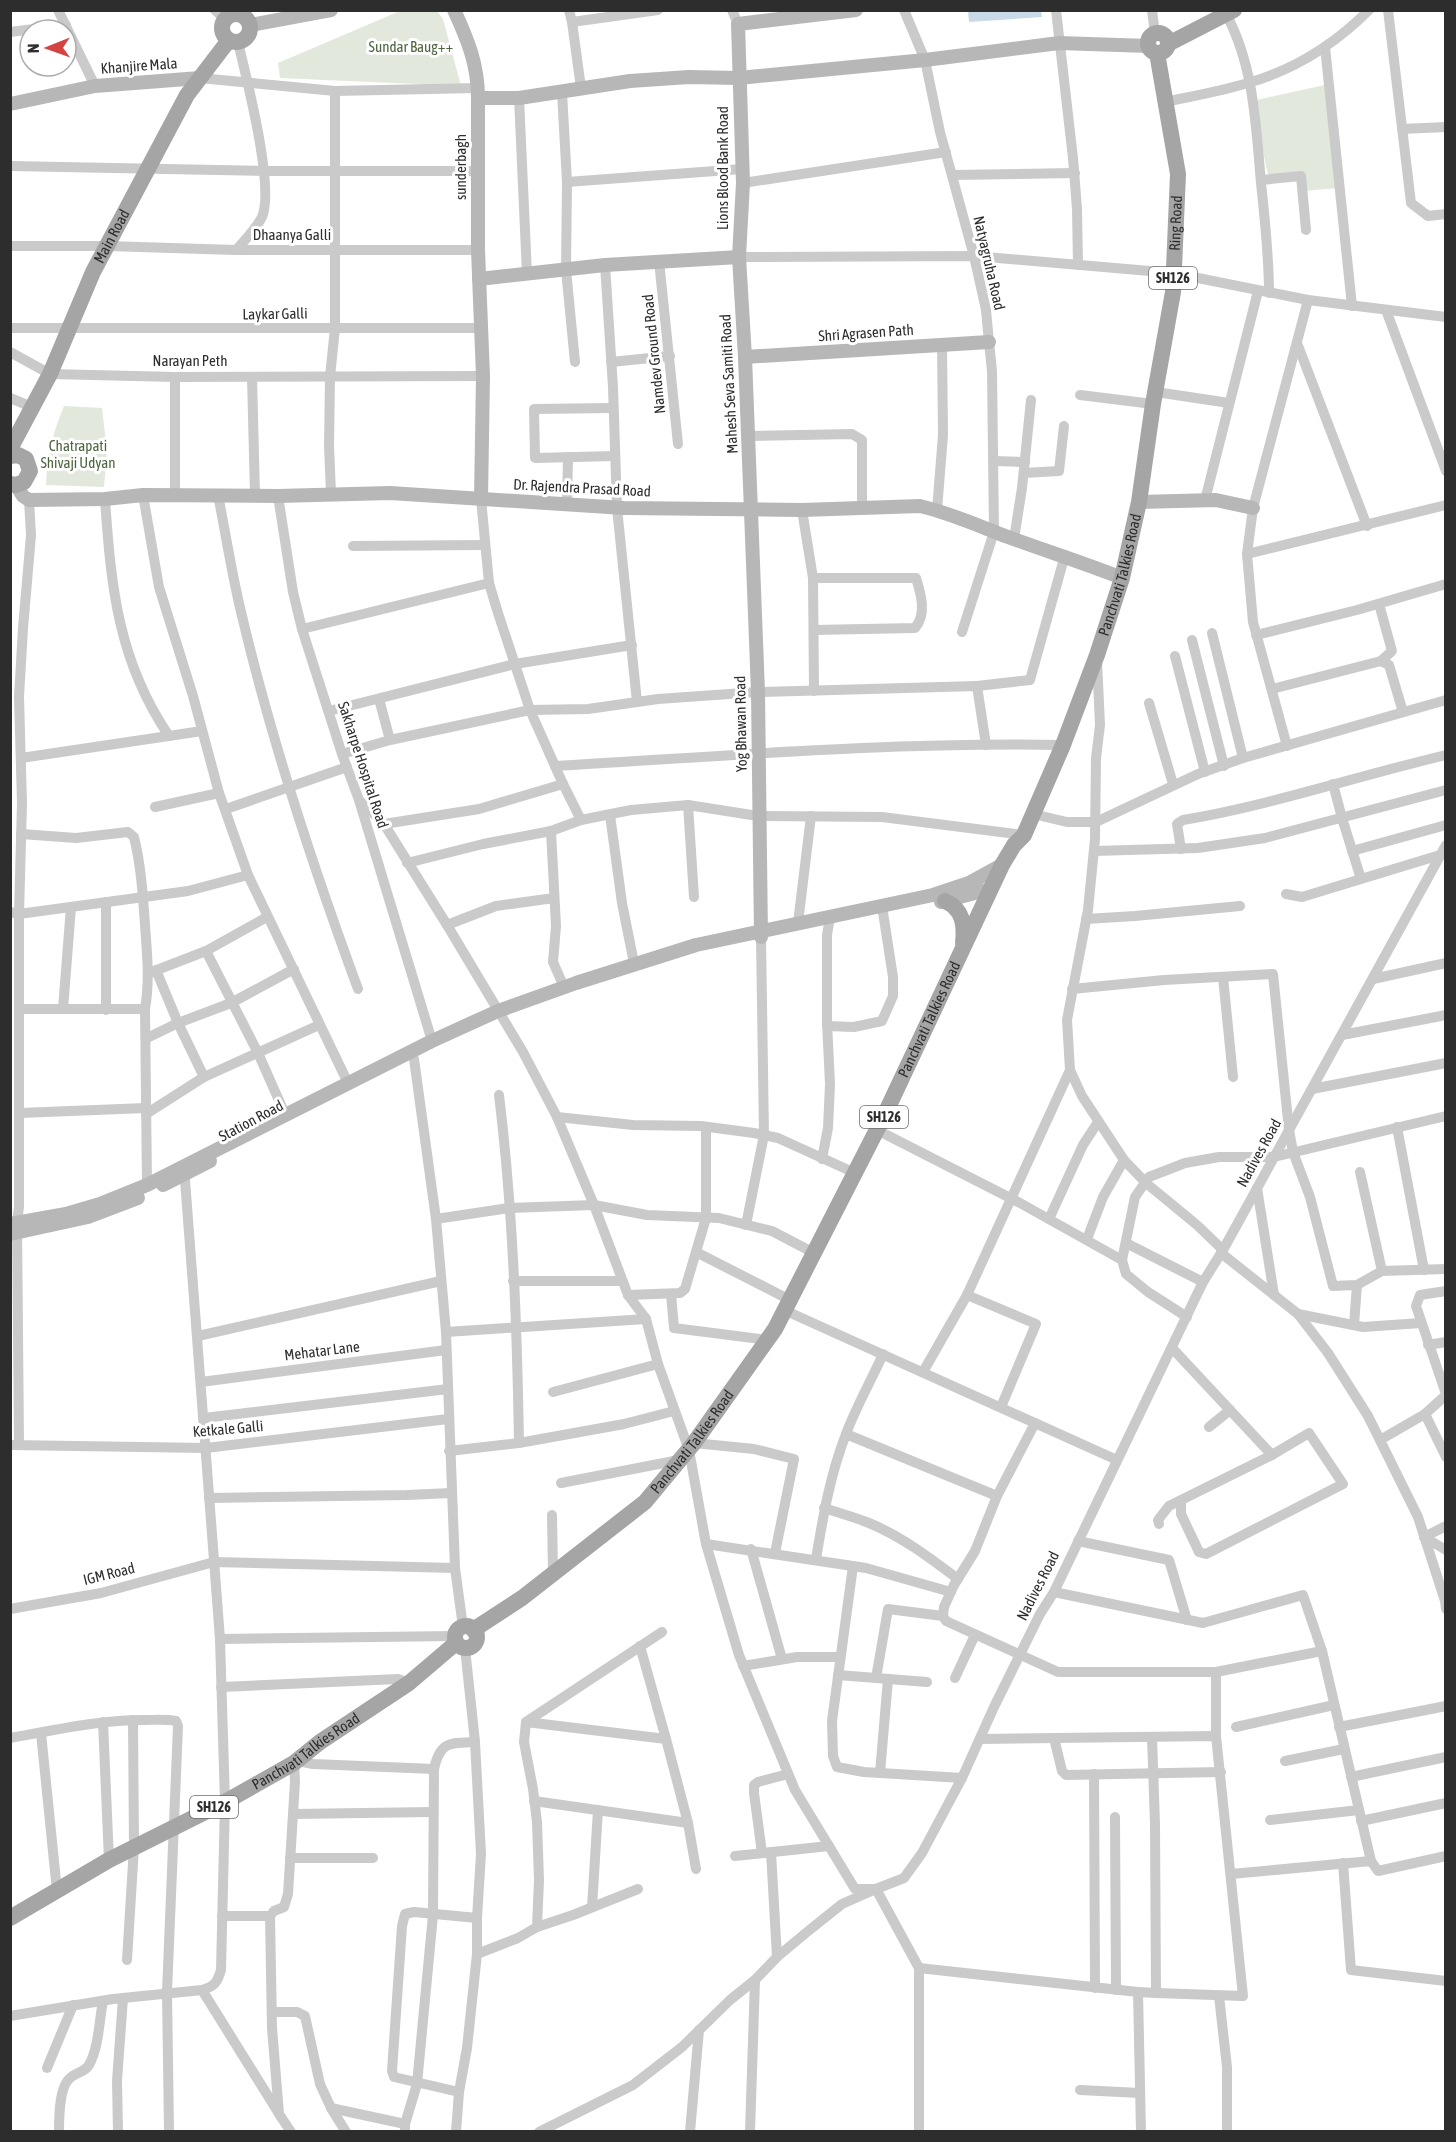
<svg xmlns="http://www.w3.org/2000/svg" width="1456" height="2142" font-family="'Asap Condensed',sans-serif">
	<style>
		.green { fill: #e2e9dc }
		.water { fill: #cad9e7 }
		.lines { fill: none; stroke-linecap: round; stroke-linejoin: round }
		.street { stroke: #cacaca; stroke-width: 10 }
		.secondary { stroke: #b7b7b7; stroke-width: 14 }
		.primary { stroke: #a5a5a5; stroke-width: 16 }
		.labels { text-anchor: middle; stroke-width: 6; stroke-linejoin: round; paint-order: stroke }
		.shield { fill: #fff; stroke: #6c6c6c; stroke-width: 1.5 }
		.shield-label { font-size: 14px; font-weight: bold; fill: #2d2d2d }
		.park-label { font-size: 15px; fill: #4d643f; stroke: #fff }
		.street-label { font-size: 15px; fill: #2d2d2d; stroke: #fff }
	</style>
	<rect width="100%" height="100%" fill="#fff"/>
	<g class="green">
		<path d="M400,11H437L443,19L461,86L280,78L278,63Z"/>
		<path d="M1329,84L1340,188L1302,191L1300,176L1269,179L1252,101Z"/>
		<path d="M64,406L102,408L107,451L104,487L46,485C47,456 53,432 64,406Z"/>
	</g>
	<path class="water" d="M968,11H1041L1042,17L969,22Z"/>
	<g class="lines">
		<g class="street">
			<path d="M58,10L95,86"/>
			<path d="M215,10L225,19"/>
			<path d="M569,10L572,22L581,88"/>
			<path d="M732,10L738,24"/>
			<path d="M904,10L925,60L940,132L974,256L986,310L989,342L992,371L994,532L962,632"/>
			<path d="M1056,10L1073,158L1077,209L1078,265"/>
			<path d="M1152,10L1155,34"/>
			<path d="M1388,10L1411,203L1428,216L1446,214"/>
			<path d="M1226,14C1254,65 1256,127 1261,183C1265,220 1269,256 1269,293"/>
			<path d="M572,22L658,10"/>
			<path d="M10,32L66,25"/>
			<path d="M1325,47L1352,306"/>
			<path d="M200,78L335,91L478,88"/>
			<path d="M562,92L567,182L566,270L575,362"/>
			<path d="M519,98L527,274"/>
			<path d="M1165,102C1193,96 1223,91 1251,82C1295,69 1336,43 1369,10"/>
			<path d="M1402,129L1446,127"/>
			<path d="M10,166L265,171H477"/>
			<path d="M952,175L1075,173"/>
			<path d="M1261,180L1301,176L1306,230"/>
			<path d="M567,182L742,169"/>
			<path d="M743,183L946,152"/>
			<path d="M10,246H107L236,250H478"/>
			<path d="M236,250C245,240 256,229 262,217C275,187 246,77 238,42"/>
			<path d="M739,257L974,256L1173,273L1308,300L1446,317"/>
			<path d="M659,261L678,444"/>
			<path d="M605,265L613,387L617,508L637,702"/>
			<path d="M1386,310L1446,471"/>
			<path d="M10,328H481"/>
			<path d="M1297,343L1367,526"/>
			<path d="M10,352L50,374L175,377L483,376"/>
			<path d="M611,362L670,356"/>
			<path d="M252,377L255,495"/>
			<path d="M1156,392L1229,403"/>
			<path d="M1080,395L1153,404"/>
			<path d="M10,398L32,407"/>
			<path d="M613,408L534,409L535,458L615,456"/>
			<path d="M748,436L852,434L862,440V507"/>
			<path d="M993,461L1025,462"/>
			<path d="M1024,473L1059,471L1064,426"/>
			<path d="M331,493L329,446L330,377L335,328V91"/>
			<path d="M143,495L159,587L193,696L219,793L248,875L348,1083"/>
			<path d="M218,495C226,535 232,576 242,616C272,743 313,867 358,989"/>
			<path d="M175,496V377"/>
			<path d="M278,496L293,592L302,629L342,754L359,800L432,1041"/>
			<path d="M105,499C111,587 118,661 169,736"/>
			<path d="M481,499L489,583L498,613L530,710L563,784L581,820"/>
			<path d="M1205,500L1258,291"/>
			<path d="M567,505L568,457"/>
			<path d="M802,510L813,578L814,691"/>
			<path d="M937,510L943,435L942,344"/>
			<path d="M1014,539L1022,488L1031,400"/>
			<path d="M353,546L484,545"/>
			<path d="M1247,554L1446,505"/>
			<path d="M813,578H916C921,594 927,614 915,628L814,630"/>
			<path d="M1379,604L1392,651L1381,661"/>
			<path d="M302,629L489,583"/>
			<path d="M1212,633L1243,758"/>
			<path d="M1256,635L1357,610L1446,584"/>
			<path d="M1192,640L1224,766"/>
			<path d="M1175,656L1205,772"/>
			<path d="M1097,661L1100,725L1096,758L1095,839L1088,910L1067,1020L1070,1070L1082,1096L1124,1160L1146,1183L1197,1225L1223,1250"/>
			<path d="M977,686L1030,680L1065,555"/>
			<path d="M1272,689L1381,661L1389,665L1403,712"/>
			<path d="M379,699L390,740"/>
			<path d="M1149,703L1173,784"/>
			<path d="M329,711L515,664L632,645"/>
			<path d="M1287,746L1253,622L1247,554L1253,508L1308,300"/>
			<path d="M342,754L390,740L530,710L588,709L658,699L758,692L977,686L986,745"/>
			<path d="M21,758L202,731"/>
			<path d="M555,766C724,756 893,742 1063,745"/>
			<path d="M1333,784L1342,818L1361,879L1440,855"/>
			<path d="M359,800L384,824L447,925L523,1052L557,1117L594,1205L628,1295L646,1319L658,1364L689,1450L706,1544L739,1655L795,1790L855,1889H876L904,1878L922,1853L962,1778L994,1707L1040,1614L1054,1592L1203,1282L1223,1250L1446,845"/>
			<path d="M688,805L694,897"/>
			<path d="M155,807L219,793"/>
			<path d="M226,809L347,767"/>
			<path d="M1033,814L1067,822H1096L1198,774L1243,758L1446,700"/>
			<path d="M610,815L622,903L634,963"/>
			<path d="M384,824L479,809L563,784"/>
			<path d="M551,831L556,926L553,962L564,987"/>
			<path d="M21,834L76,838L128,832L134,837C141,865 143,896 145,925C147,953 150,980 145,1009L147,1185"/>
			<path d="M1181,849L1177,824L1183,820C1272,805 1357,776 1446,755"/>
			<path d="M1094,851L1198,848L1265,838L1446,790"/>
			<path d="M1352,851L1446,825"/>
			<path d="M407,863L483,844L551,831L581,820L631,810L688,805L758,816L882,817L1024,835"/>
			<path d="M1286,894L1302,897L1361,879"/>
			<path d="M10,912L19,914L188,891L248,875"/>
			<path d="M1086,919L1135,916L1240,906"/>
			<path d="M798,923L811,816"/>
			<path d="M447,925L496,906L554,898"/>
			<path d="M206,951L258,1053L285,1114"/>
			<path d="M156,970L178,1023L204,1077"/>
			<path d="M149,973L206,951L267,917"/>
			<path d="M1223,977L1233,1077"/>
			<path d="M1373,979L1446,963"/>
			<path d="M1072,989L1164,980L1273,974L1289,1130L1293,1152L1310,1197L1333,1286L1357,1285L1382,1271L1360,1172"/>
			<path d="M19,1009H145"/>
			<path d="M63,1009L71,907"/>
			<path d="M106,1010V902"/>
			<path d="M827,1026L854,1027L882,1021L893,996V977L882,906"/>
			<path d="M1342,1035L1446,1015"/>
			<path d="M147,1038L178,1023L231,1003L294,969"/>
			<path d="M410,1053L414,1059L436,1219L446,1332L455,1568L463,1627"/>
			<path d="M1312,1089L1446,1063"/>
			<path d="M499,1095C513,1210 517,1327 519,1443L624,1424L674,1411"/>
			<path d="M20,1113L146,1108"/>
			<path d="M146,1114L204,1077L319,1025"/>
			<path d="M557,1117L633,1125L701,1126L754,1133L778,1138L855,1173"/>
			<path d="M1397,1127L1424,1270"/>
			<path d="M877,1130L1020,1203L1122,1260"/>
			<path d="M822,1159L828,1128L830,1084L827,1022V935L830,917"/>
			<path d="M1257,1188L1274,1295"/>
			<path d="M436,1219L509,1208L594,1205L647,1215L719,1218L772,1231L814,1253"/>
			<path d="M1049,1219L1083,1145L1098,1122"/>
			<path d="M746,1225L764,1135L761,938"/>
			<path d="M1087,1239L1103,1197L1124,1160"/>
			<path d="M1126,1243L1203,1282"/>
			<path d="M696,1252L790,1300"/>
			<path d="M1221,1253L1298,1314L1328,1353L1368,1416L1418,1517L1445,1601L1446,1609"/>
			<path d="M1382,1271L1446,1269"/>
			<path d="M513,1281H622"/>
			<path d="M1446,1291L1420,1295L1416,1306L1446,1394"/>
			<path d="M671,1294L674,1328L768,1340"/>
			<path d="M628,1295L680,1293L685,1289L706,1218V1127"/>
			<path d="M784,1310L1117,1460"/>
			<path d="M1298,1314L1363,1327L1421,1323"/>
			<path d="M1187,1317L1148,1292L1126,1274L1122,1260L1135,1197L1149,1177L1185,1163L1219,1157H1274L1446,1116"/>
			<path d="M1354,1325L1357,1285"/>
			<path d="M446,1332L646,1319"/>
			<path d="M198,1336L441,1281"/>
			<path d="M1428,1345L1446,1342"/>
			<path d="M923,1372L967,1295"/>
			<path d="M201,1382L446,1350"/>
			<path d="M553,1392L658,1364"/>
			<path d="M1446,1395L1425,1414L1446,1457"/>
			<path d="M1001,1407L1036,1324L967,1295L1070,1070"/>
			<path d="M204,1418L448,1389"/>
			<path d="M1035,1423L997,1496L975,1551L954,1585L944,1607L943,1616L946,1621L1058,1672H1216L1322,1651L1371,1861"/>
			<path d="M1209,1427L1230,1410"/>
			<path d="M846,1434L997,1496"/>
			<path d="M1380,1440L1425,1414"/>
			<path d="M694,1443L754,1449L794,1459L775,1553"/>
			<path d="M19,1444L17,1222L19,1207V914L22,803L19,697L23,628L31,535L29,500"/>
			<path d="M10,1445L206,1448L448,1419"/>
			<path d="M449,1451L519,1443"/>
			<path d="M561,1483L679,1460"/>
			<path d="M209,1498L407,1495L451,1493"/>
			<path d="M1181,1501V1514L1199,1552L1206,1554L1343,1484L1309,1433L1272,1455"/>
			<path d="M824,1508C839,1513 854,1517 869,1523C901,1536 930,1558 958,1579"/>
			<path d="M552,1515L553,1573"/>
			<path d="M1159,1524L1158,1520L1169,1506L1272,1455L1172,1348"/>
			<path d="M1424,1537L1446,1550"/>
			<path d="M1424,1537L1446,1526"/>
			<path d="M1078,1541L1169,1560L1187,1620"/>
			<path d="M706,1544L866,1568L951,1592"/>
			<path d="M751,1549L782,1659"/>
			<path d="M816,1559C823,1517 830,1475 846,1434C856,1407 871,1381 883,1354"/>
			<path d="M853,1566L832,1721L833,1756L837,1767L864,1772L962,1778"/>
			<path d="M1054,1592L1203,1623L1303,1595L1322,1651"/>
			<path d="M10,1609L101,1593L214,1562L455,1568"/>
			<path d="M220,1639L455,1636"/>
			<path d="M640,1646L666,1739"/>
			<path d="M743,1666L797,1657H840"/>
			<path d="M1216,1672V1736"/>
			<path d="M838,1675L927,1682"/>
			<path d="M876,1678L888,1609L943,1616"/>
			<path d="M955,1678L975,1635"/>
			<path d="M221,1687L398,1679L409,1683"/>
			<path d="M103,1722L109,1860"/>
			<path d="M526,1722L662,1632"/>
			<path d="M1236,1727L1334,1705"/>
			<path d="M1339,1727L1446,1706"/>
			<path d="M41,1733L57,1891"/>
			<path d="M10,1738C55,1730 99,1720 144,1720C155,1720 166,1719 176,1721L178,1726L167,1992L169,2132"/>
			<path d="M1054,1738L1062,1771L1066,1775L1221,1772"/>
			<path d="M980,1739L1216,1736L1243,1996L1156,1993"/>
			<path d="M300,1758L303,1762L313,1764L434,1769"/>
			<path d="M1285,1761L1344,1749"/>
			<path d="M880,1773L888,1679"/>
			<path d="M1094,1774L1095,1988"/>
			<path d="M1351,1777L1446,1757"/>
			<path d="M534,1801L688,1823"/>
			<path d="M293,1814L432,1812"/>
			<path d="M1115,1817L1116,1990"/>
			<path d="M1270,1820L1359,1810"/>
			<path d="M1361,1821L1446,1803"/>
			<path d="M771,1852L777,1957"/>
			<path d="M762,1853L754,1793V1785L758,1782L788,1774"/>
			<path d="M735,1856L829,1846"/>
			<path d="M290,1858H373"/>
			<path d="M1343,1863L1351,1970L1446,1981"/>
			<path d="M1231,1874L1371,1861L1378,1871L1446,1856"/>
			<path d="M592,1907L598,1810"/>
			<path d="M222,1916H270"/>
			<path d="M537,1927L539,1880L537,1822L533,1789L524,1742L526,1722L666,1739L688,1823L696,1869"/>
			<path d="M477,1954L518,1938L537,1927L573,1915L638,1889"/>
			<path d="M127,1960L134,1847L133,1720"/>
			<path d="M919,1968L1138,1992L1141,2132"/>
			<path d="M202,1990L278,2112"/>
			<path d="M1138,1992L1156,1993L1155,1824L1152,1737"/>
			<path d="M1219,1996L1227,2067V2132"/>
			<path d="M272,2012H297L305,2016L320,2084L331,2108L346,2132"/>
			<path d="M10,2016L113,1999L202,1990C215,1986 217,1983 221,1970L225,1802L220,1639L184,1167"/>
			<path d="M47,2068L73,2005"/>
			<path d="M1080,2090L1140,2093"/>
			<path d="M459,2092L394,2077L392,2071L402,1926L405,1914L414,1912L477,1918"/>
			<path d="M331,2108L405,2124V2131"/>
			<path d="M405,2124L417,2084L433,1915L434,1769C440,1741 450,1743 475,1742"/>
			<path d="M59,2132C59,2118 59,2087 70,2078C76,2072 84,2073 89,2065C99,2047 99,2021 103,2001"/>
			<path d="M118,2132L117,2081L123,1998"/>
			<path d="M291,2132L279,2114L272,2028L270,1916L274,1911L284,1907L288,1894L295,1782L294,1763"/>
			<path d="M456,2132L459,2092L467,2048L477,1954V1918L481,1854L475,1742L465,1648"/>
			<path d="M539,2132L633,2085L682,2047L730,2000L755,1980L777,1957L807,1932L842,1904L876,1889L919,1968V2132"/>
			<path d="M690,2132L699,2030"/>
			<path d="M750,2132L755,1980"/>
		</g>
		<g class="secondary">
			<path d="M454,10C468,40 478,65 478,98"/>
			<path d="M250,25L331,10"/>
			<path d="M10,104L95,86L200,78"/>
			<path d="M479,279L605,265L739,257"/>
			<path d="M745,357L989,342"/>
			<path d="M16,485L23,496L29,500L105,499L143,495L278,496L390,493L624,508L802,510L920,506C950,513 979,526 1008,537C1046,551 1084,563 1122,578"/>
			<path d="M481,499L483,376L478,250V98H519L630,81L689,77L739,78L925,60L1059,43L1149,46"/>
			<path d="M1139,502L1216,500L1253,508"/>
			<path d="M941,902L990,889"/>
			<path d="M761,937L758,692L745,357L739,257L743,183L738,24L856,10"/>
			<path d="M163,1185L210,1161"/>
			<path d="M10,1224L66,1214L100,1204L147,1185L432,1041L498,1011L576,983L696,945L933,895L969,883L1002,865"/>
			<path d="M10,1234L88,1217L138,1198"/>
		</g>
		<g class="primary">
			<circle cx="236" cy="28" r="14"/>
			<circle cx="1158" cy="43" r="10"/>
			<path d="M1168,44L1234,10"/>
			<path id="s1" d="M10,449L50,374L93,272L187,95L229,40"/>
			<path d="M10,456L18,455L26,459L30,471L24,482L16,485L10,484"/>
			<path d="M945,901C963,909 965,925 963,943"/>
			<circle cx="466" cy="1637" r="11"/>
			<path id="s2" d="M473,1630L522,1598L645,1502L694,1443L775,1329L885,1114L1002,865L1014,845L1024,835L1063,745L1097,655L1122,578L1139,502L1153,404L1173,292L1178,174L1157,53"/>
			<path id="s3" d="M10,1918L109,1860L225,1802L294,1763L320,1742L409,1683L456,1643"/>
		</g>
	</g>
	<g class="labels">
		<g class="shield">
			<rect x="1149" y="267" width="48" height="22" rx="4.5"/>
			<rect x="860" y="1106" width="48" height="22" rx="4.5"/>
			<rect x="190" y="1796" width="48" height="22" rx="4.5"/>
		</g>
		<g class="shield-label">
			<text x="1173" y="283">SH126</text>
			<text x="884" y="1122">SH126</text>
			<text x="214" y="1812">SH126</text>
		</g>
		<g class="park-label">
			<text x="411" y="52">Sundar Baug++</text>
			<text x="78" y="451">Chatrapati<tspan x="78" dy="17">Shivaji Udyan</tspan></text>
		</g>
		<g class="street-label">
			<text transform="translate(139 66) rotate(-4)" y="5">Khanjire Mala</text>
			<text transform="translate(461 167) rotate(-90)" y="5">sunderbagh</text>
			<text transform="translate(723 168) rotate(-90)" y="5">Lions Blood Bank Road</text>
			<text dy="5" stroke="none"><textPath href="#s2" startOffset="1620">Ring Road</textPath></text>
			<text x="292" y="240">Dhaanya Galli</text>
			<text dy="5" stroke="none"><textPath href="#s1" startOffset="236">Main Road</textPath></text>
			<text transform="translate(989 263) rotate(77)" y="5">Natyagruha Road</text>
			<text transform="translate(275 314) rotate(-1)" y="5">Laykar Galli</text>
			<text transform="translate(866 333) rotate(-4)" y="5">Shri Agrasen Path</text>
			<text transform="translate(654 354) rotate(-96)" y="5">Namdev Ground Road</text>
			<text x="190" y="366">Narayan Peth</text>
			<text transform="translate(729 384) rotate(-93)" y="5">Mahesh Seva Samiti Road</text>
			<text transform="translate(582 488) rotate(3)" y="5">Dr. Rajendra Prasad Road</text>
			<text dy="5" stroke="none"><textPath href="#s2" startOffset="1263">Panchvati Talkies Road</textPath></text>
			<text transform="translate(741 724) rotate(-91)" y="5">Yog Bhawan Road</text>
			<text transform="translate(363 765) rotate(72)" y="5">Sakharpe Hospital Road</text>
			<text dy="5" stroke="none"><textPath href="#s2" startOffset="777">Panchvati Talkies Road</textPath></text>
			<text transform="translate(251 1121) rotate(-28)" y="5">Station Road</text>
			<text transform="translate(1259 1153) rotate(-61)" y="5">Nadives Road</text>
			<text transform="translate(322 1351) rotate(-7)" y="5">Mehatar Lane</text>
			<text transform="translate(228 1429) rotate(-5)" y="5">Ketkale Galli</text>
			<text dy="5" stroke="none"><textPath href="#s2" startOffset="291">Panchvati Talkies Road</textPath></text>
			<text transform="translate(109 1574) rotate(-14)" y="5">IGM Road</text>
			<text transform="translate(1038 1586) rotate(-63)" y="5">Nadives Road</text>
			<text dy="5" stroke="none"><textPath href="#s3" startOffset="340">Panchvati Talkies Road</textPath></text>
		</g>
	</g>
	<rect width="1456" height="2142" fill="none" stroke="#2d2d2d" stroke-width="24"/>
	<g transform="translate(48 48) rotate(269)"><circle r="28" fill="#ffffff" stroke="#ababab" stroke-width="1.5"/>
	<path d="M0-4.5L10 22L0 15L-10 22Z" fill="#d24341"/>
	<text y="-9" font-size="16" font-weight="bold" text-anchor="middle" fill="#2d2d2d">N</text>
	</g>
</svg>
